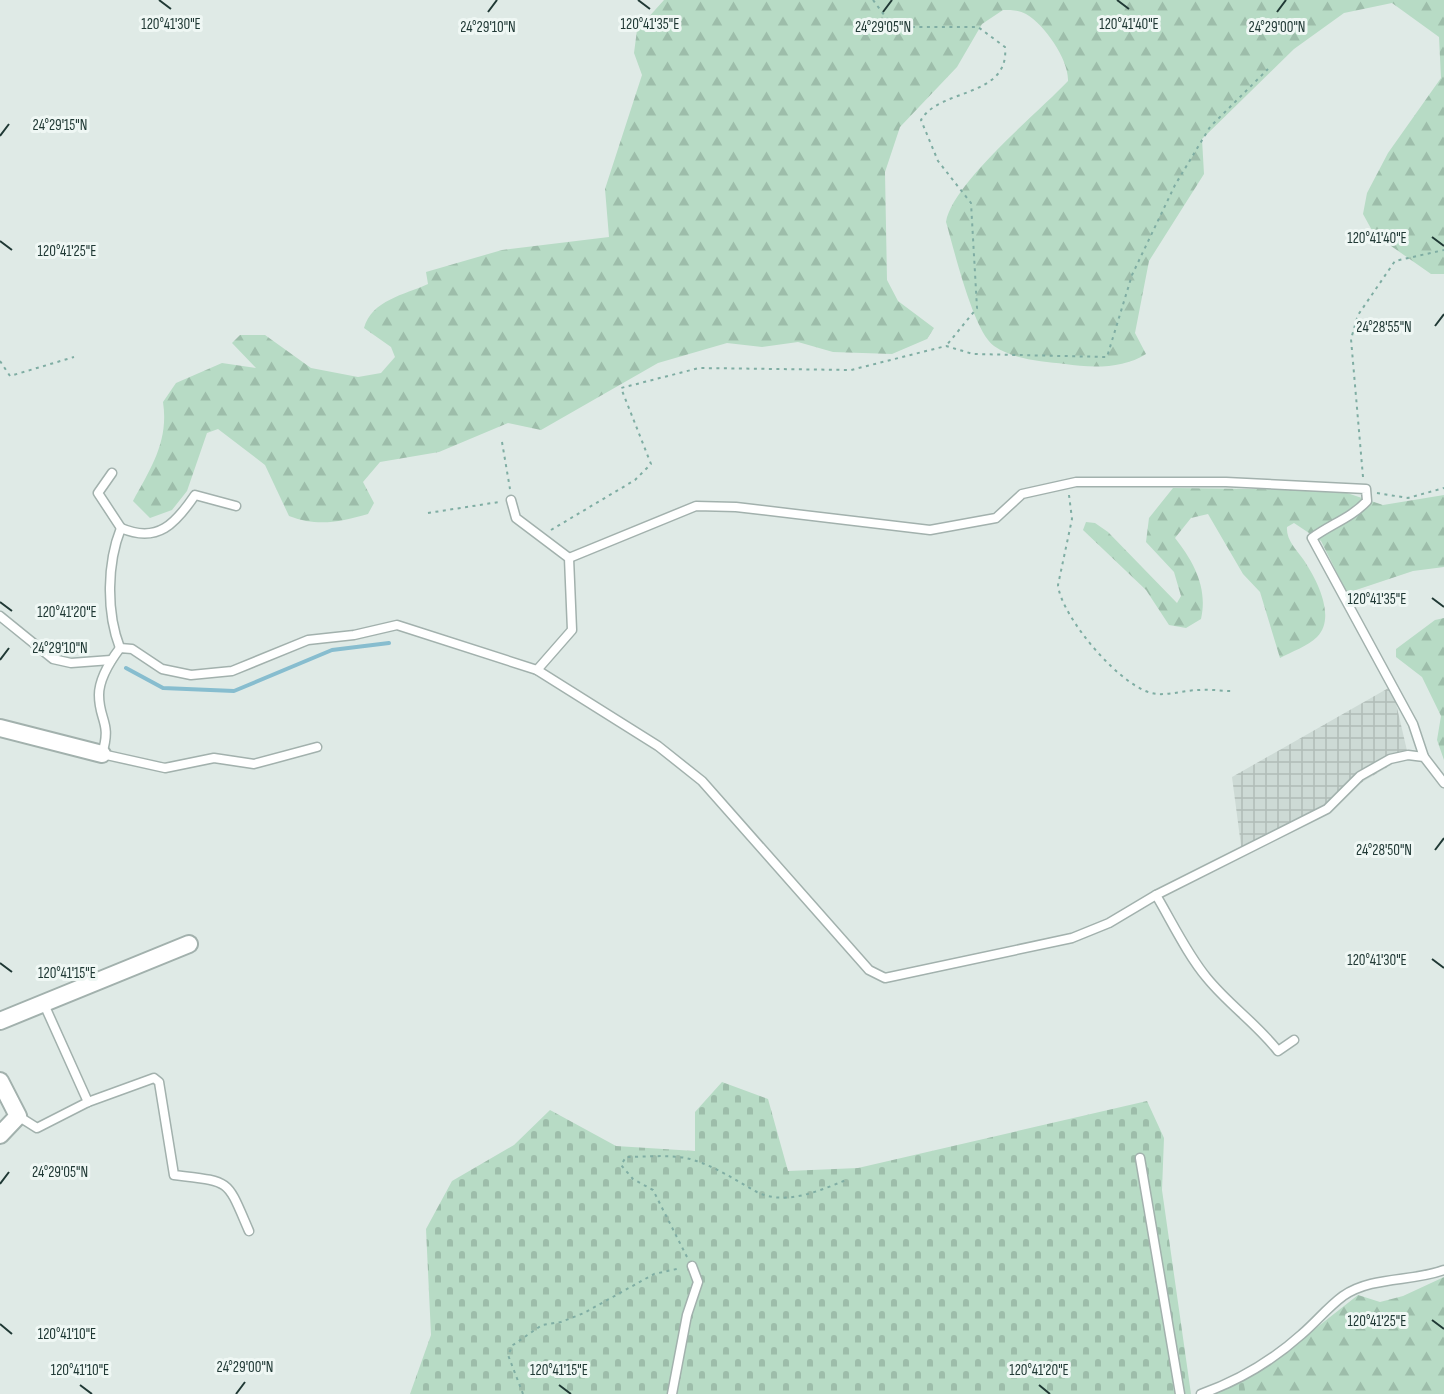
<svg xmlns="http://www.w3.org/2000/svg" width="1444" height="1394" font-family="'Sofia Sans Condensed',sans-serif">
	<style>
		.industrial { fill: url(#industrial-grid) }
		.forest { fill: url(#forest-firs) }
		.cemetery { fill: url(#cemetery-stones) }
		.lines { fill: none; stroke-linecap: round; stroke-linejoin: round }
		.stream { stroke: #87bdcf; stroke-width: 4 }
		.lane-casing { stroke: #a2b1ad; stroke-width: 11 }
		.street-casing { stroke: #a2b1ad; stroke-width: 20 }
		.path { stroke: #7fada3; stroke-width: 2; stroke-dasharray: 3 4.5; stroke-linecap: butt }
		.lane { stroke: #fff; stroke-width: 8 }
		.street { stroke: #fff; stroke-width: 16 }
		.ticks { fill: none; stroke: #203935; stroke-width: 2 }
		.ticks-label { font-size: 15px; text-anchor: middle; fill: #203935; stroke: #eff7f4; stroke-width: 6; stroke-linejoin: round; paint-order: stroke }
	</style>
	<defs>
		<pattern id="industrial-grid" width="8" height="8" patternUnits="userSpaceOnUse" patternTransform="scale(1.5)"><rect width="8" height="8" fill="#cddad5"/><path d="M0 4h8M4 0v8" fill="none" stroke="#b0bcb7"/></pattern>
		<pattern id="forest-firs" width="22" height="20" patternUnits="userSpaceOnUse" patternTransform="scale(1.5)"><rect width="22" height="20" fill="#b7dbc5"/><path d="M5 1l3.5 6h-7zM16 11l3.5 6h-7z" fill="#9dbdaa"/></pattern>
		<pattern id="cemetery-stones" width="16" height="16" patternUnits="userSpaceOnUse" patternTransform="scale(1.5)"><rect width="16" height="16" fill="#b7dbc5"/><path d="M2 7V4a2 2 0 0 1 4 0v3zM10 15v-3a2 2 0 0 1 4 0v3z" fill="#9dbdaa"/></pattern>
	</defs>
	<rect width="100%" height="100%" fill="#dfeae6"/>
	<path class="industrial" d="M1392,686L1408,755L1242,853L1232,777Z"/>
	<g class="forest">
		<path d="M664,0H1444V274H1431L1374,234L1363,214L1367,193L1388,153L1441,78L1439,37L1392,3L1344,13L1294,49L1202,139L1204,174L1149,261L1135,333L1146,354C1123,369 1091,368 1065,364C1042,361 1014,360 994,346C973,331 954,249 946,222C952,183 1039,112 1068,81C1069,60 1045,25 1026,14C1020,10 1010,10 1003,10L982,24L957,67L900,127L885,172L887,280L898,301L934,328L927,339L892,354L833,352L798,342L762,347L727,343L658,363L541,430L508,423L439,452L380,462L363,482L374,503L368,514C339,522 318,527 289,516L265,465L218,429L207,433L187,491L172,510L150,518L133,501C151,468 169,441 163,402L176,383L222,363L256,368L232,343L240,335H265L311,368L358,377L381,373L395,357L391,347L364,328C372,300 404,295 428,284L426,272L502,250L609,237L605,189L642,75L634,53L637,30Z"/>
		<path d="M1173,488L1338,490L1383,505L1444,495V567L1413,571L1347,593L1321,541L1294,523L1287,527C1286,540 1296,549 1303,559C1316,578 1337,617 1317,637C1308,646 1291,652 1280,658L1260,592L1243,574L1208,514L1191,518L1175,538C1194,562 1208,588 1201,619L1186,628L1169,625L1146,590L1083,530L1086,522L1095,523L1108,532L1177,603L1181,596L1174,572L1146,542L1149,518Z"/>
		<path d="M1444,618V760L1437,740L1441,716L1422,677L1396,657V649L1435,620Z"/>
		<path d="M1444,1277V1394H1212L1269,1365L1358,1295L1380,1302L1403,1296Z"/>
	</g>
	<g class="cemetery">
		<path d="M722,1082L768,1099L788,1171L858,1168L1147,1101L1164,1138L1162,1190L1191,1394H410L431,1335L426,1229L452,1181L514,1145L550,1110L616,1146L695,1151V1112Z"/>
		<path d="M1242,1376L1246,1394H1196Z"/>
	</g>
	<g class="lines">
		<path class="stream" d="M126,668L163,688L234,691L332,650L389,643"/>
		<defs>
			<g id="lane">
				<path d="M112,473L98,493L121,528"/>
				<path d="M511,500L516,518L569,558L572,630L537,670"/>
				<path d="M569,558L696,506L736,507L930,530L996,518L1022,494L1076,482H1226L1366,489L1367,501C1351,518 1331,524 1312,538L1413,724L1424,757"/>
				<path d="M0,616L53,659L71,663L111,660"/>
				<path d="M120,648C106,612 107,563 121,528C158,544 176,523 195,495L236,506"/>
				<path d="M317,747L254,764L214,758L165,768L102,754C112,722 99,721 99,695C99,678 111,660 120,648L132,649L162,669L191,675L232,671L308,640L354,635L397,625L537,670L658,746L702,781L869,970L885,978L1072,938L1109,923L1156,895L1327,809L1360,776L1390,759L1408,755L1424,757L1444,783"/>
				<path d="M1156,895C1172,922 1187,954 1207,978C1229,1005 1256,1023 1278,1051L1294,1040"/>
				<path d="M43,1002L88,1102"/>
				<path d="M18,1116L37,1128L88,1102L154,1078L159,1082L174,1175C232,1182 226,1178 249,1231"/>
				<path d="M1140,1158L1180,1394"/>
				<path d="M672,1394L687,1315L698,1282L692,1266"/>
				<path d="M1201,1394C1238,1381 1273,1360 1302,1334C1316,1322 1328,1307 1343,1296C1372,1276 1412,1282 1444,1270"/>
			</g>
			<g id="street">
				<path d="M0,728L102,754"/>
				<path d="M0,1021L189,944"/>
				<path d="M0,1081L18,1116L0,1135"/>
			</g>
		</defs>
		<use href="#lane" class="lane-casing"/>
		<use href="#street" class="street-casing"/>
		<g class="path">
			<path d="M873,0L893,27H978L1005,47C1010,98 939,88 921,120L938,161L971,203L977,308L946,346"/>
			<path d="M0,361L10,376L74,357"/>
			<path d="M502,442L510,489"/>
			<path d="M1363,477L1351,339L1358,315L1395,261L1444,250"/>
			<path d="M1377,493L1408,498L1444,488"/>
			<path d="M1069,495L1072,519L1058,585C1061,617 1124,692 1157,694C1171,695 1186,690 1199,690C1210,689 1221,691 1232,691"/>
			<path d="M428,513L499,502"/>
			<path d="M551,530L635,480L651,464L621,388L699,368L851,370L946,346L973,354L1107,357L1132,275L1175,185L1210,127L1268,69"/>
			<path d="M687,1257L653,1190L633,1179L621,1165L626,1157C646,1157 671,1154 690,1159C715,1166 735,1180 757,1192C785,1206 819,1191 846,1180"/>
			<path d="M523,1394L508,1355L513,1345L542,1325L561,1322L584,1313L654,1274L681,1268"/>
		</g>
		<use href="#lane" class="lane"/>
		<use href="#street" class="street"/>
	</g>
	<path class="ticks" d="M159,0L171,9M638,0L650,9M1117,0L1129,9M488,12L497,0M883,12L892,0M1277,12L1286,0M0,136L9,124M1432,237L1444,246M0,241L12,250M1435,326L1444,314M1432,598L1444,607M0,602L12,611M0,660L9,648M1435,850L1444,838M1432,959L1444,968M0,963L12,972M0,1184L9,1172M1432,1320L1444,1329M0,1324L12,1334M80,1385L92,1394M559,1385L571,1394M1039,1385L1050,1394M236,1394L245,1382"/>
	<g class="ticks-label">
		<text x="171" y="29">120°41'30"E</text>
		<text x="650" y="29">120°41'35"E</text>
		<text x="1129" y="29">120°41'40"E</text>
		<text x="488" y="32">24°29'10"N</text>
		<text x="883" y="32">24°29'05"N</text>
		<text x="1277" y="32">24°29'00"N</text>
		<text x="60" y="130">24°29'15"N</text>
		<text x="1377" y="243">120°41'40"E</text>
		<text x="67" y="256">120°41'25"E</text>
		<text x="1384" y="332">24°28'55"N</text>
		<text x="1377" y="604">120°41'35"E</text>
		<text x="67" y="617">120°41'20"E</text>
		<text x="60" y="653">24°29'10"N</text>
		<text x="1384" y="855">24°28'50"N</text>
		<text x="1377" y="965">120°41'30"E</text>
		<text x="67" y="978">120°41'15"E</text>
		<text x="60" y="1177">24°29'05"N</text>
		<text x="1377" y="1326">120°41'25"E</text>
		<text x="67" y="1339">120°41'10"E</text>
		<text x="245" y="1372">24°29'00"N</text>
		<text x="80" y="1375">120°41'10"E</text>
		<text x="559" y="1375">120°41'15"E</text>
		<text x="1039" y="1375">120°41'20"E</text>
	</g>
</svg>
